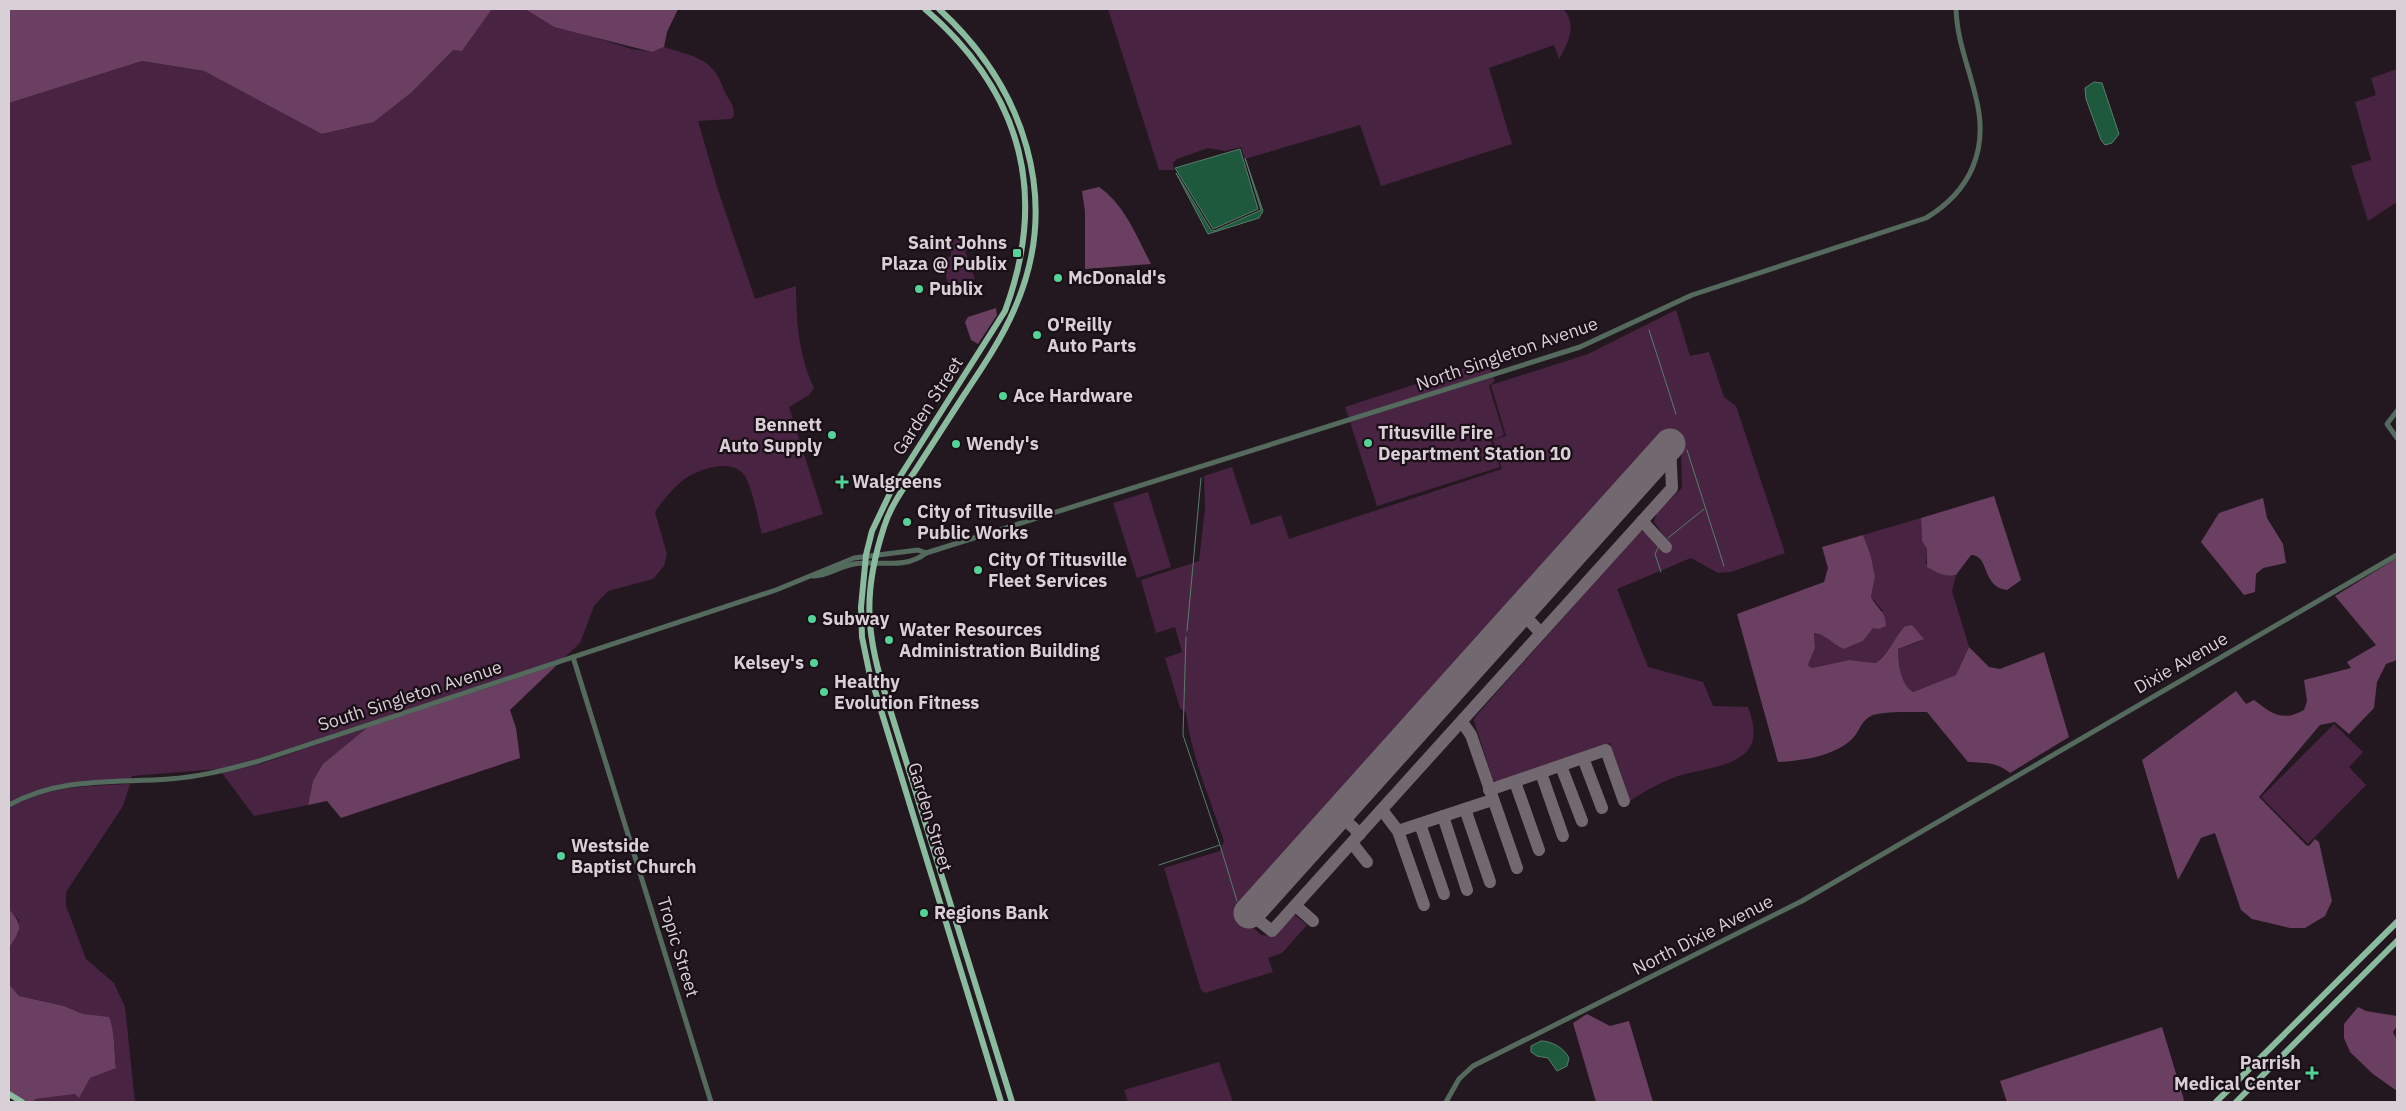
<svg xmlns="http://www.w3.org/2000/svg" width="2406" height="1111" font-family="'IBM Plex Sans',sans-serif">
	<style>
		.green { fill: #492342 }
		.forest { fill: #6a3f61 }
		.water { fill: #1f593d; stroke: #567d6b }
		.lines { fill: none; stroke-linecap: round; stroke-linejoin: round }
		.stream { stroke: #567d6b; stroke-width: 1 }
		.taxiway { stroke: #72686f; stroke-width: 12 }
		.runway { stroke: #72686f; stroke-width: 31 }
		.minor { stroke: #536a5d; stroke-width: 5 }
		.major { stroke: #8abb9f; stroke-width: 6 }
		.poi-dot { fill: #53d396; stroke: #1a0f17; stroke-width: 2 }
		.labels { text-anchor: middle; stroke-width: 4.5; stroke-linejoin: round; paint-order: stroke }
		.poi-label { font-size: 18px; font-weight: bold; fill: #d8d0d6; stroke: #1a0f17; text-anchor: start }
		.street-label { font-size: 18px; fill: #d8d0d6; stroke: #1a0f17 }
	</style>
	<rect width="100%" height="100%" fill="#231820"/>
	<g class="green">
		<path d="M492,9H525L554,27L577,32L632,49L652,52L664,47C694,57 713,57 724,90C728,100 734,102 734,115L731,119L698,121L718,190L755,299L796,286C796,321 799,356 814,388L809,395L789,407L823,514L762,534C757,517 754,494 746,478C735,456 698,469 683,480C672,489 663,500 655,512L667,554L664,566L653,579L608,591L594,606L580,643L564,658L258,759L219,769L132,776L131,779C88,781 47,781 9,802V103L142,61L204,71L323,134L374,122L412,92L453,49L462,51Z"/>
		<path d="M1108,9H1563C1578,24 1568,44 1559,59L1554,45L1489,68L1512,144L1381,186L1360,125L1245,159L1241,147L1225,151L1208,148L1177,159L1173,163L1174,170H1159Z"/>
		<path d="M2397,69V202L2368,221L2351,166L2371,160L2355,102L2376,95L2371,78Z"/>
		<path d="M960,237L967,239L971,249L965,251L975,279L949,287L941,259L951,256L950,242Z"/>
		<path d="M1676,310L1690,356L1709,352L1724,397L1736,406L1785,553L1731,572L1718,573L1691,558L1617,589L1648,667L1703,682L1713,706L1748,707C1753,721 1758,739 1747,751C1734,767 1697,770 1678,776C1660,783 1646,790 1630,801L1610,743L1498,782L1493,780L1474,721L1475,717L1640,531L1651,533L1664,550L1670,544L1654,522L1657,512L1682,488L1681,447L1664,430L1237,912L1261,935L1274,936L1295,915L1307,925L1282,953L1268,958L1273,972L1205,993L1201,990L1164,868L1220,851L1224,841C1210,799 1191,756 1186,712L1180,708L1165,658L1182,652L1175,627L1156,633L1141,580L1199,561L1205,509L1204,476L1232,467L1251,525L1281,515L1289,539L1502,469L1493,440L1506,436L1491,385L1588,354Z"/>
		<path d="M1487,361L1492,373L1349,418L1345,407Z"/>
		<path d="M1493,377L1495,381L1489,386L1504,435L1491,441L1500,467L1377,506L1350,422Z"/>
		<path d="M1148,492L1171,567L1137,578L1113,503Z"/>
		<path d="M1921,518L1922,541L1927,549L1926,564C1936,571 1943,578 1956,575L1952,591L1969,647L1956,675L1913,692C1899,684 1898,664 1898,649L1921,641L1912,625L1905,626C1894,637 1888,654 1876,663L1849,660L1812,668L1808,665L1815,648L1814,633C1829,635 1831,645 1844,649L1863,641L1883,611L1871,597L1875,577L1871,556L1863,535Z"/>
		<path d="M2334,724L2363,752L2349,767L2366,785L2308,844L2261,797Z"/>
		<path d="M368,727L341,751L313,781L308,805L254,816L222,773L260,764Z"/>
		<path d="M130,784L123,806L66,892V906L86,959L114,983L125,1007L135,1102H32L36,1099L75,1094L79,1097L89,1078L116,1067C114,1053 115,1030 109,1018L83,1014L64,1006L19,996L9,984V948L19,933V920L9,909V808C47,786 87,786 130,784Z"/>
		<path d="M1219,1062L1233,1102H1128L1124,1090Z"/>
	</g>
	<g class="forest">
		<path d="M14,9H492L462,51L453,50L412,92L374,122L322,134L204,71L142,61L9,103V10Z"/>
		<path d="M525,9H678L667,32L664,47L652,52L554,27Z"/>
		<path d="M1099,187C1125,205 1137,237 1151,264L1085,269V212L1082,191Z"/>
		<path d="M996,308L997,315L978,344L971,340L965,322L968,317Z"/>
		<path d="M1994,496L2021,580L2007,590C1981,587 1990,555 1971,555L1956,575C1944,578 1937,572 1927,567V549L1922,541L1921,518Z"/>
		<path d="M2263,498L2267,518L2283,544L2286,563L2263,568L2256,574L2255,592L2244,595L2201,542L2219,513Z"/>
		<path d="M1863,535L1871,556L1875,577L1871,597C1877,609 1886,611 1886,626L1879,629L1873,628L1863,641L1844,649C1832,645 1828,635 1814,633L1815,648L1808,665L1812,668L1849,660L1876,663C1889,654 1894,637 1905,626L1912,625L1924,639L1898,649C1898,663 1900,684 1913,692L1956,675L1969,647L1989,667L2000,669L2044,652L2069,737L2010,773C1997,762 1985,763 1968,762L1927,712C1913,712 1886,711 1873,715C1861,720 1861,729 1853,738C1836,756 1801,761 1778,762L1737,614L1824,582L1828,568L1822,547Z"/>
		<path d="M2397,558V660L2386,664L2377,682L2374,708L2349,734L2335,722L2320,725L2259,797L2306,845L2309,846L2315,839L2319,842L2332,901L2325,916L2305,928H2290L2252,919L2241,910L2215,833L2201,838L2178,880L2142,760L2236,691L2246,704L2254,700C2272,714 2283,722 2304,710L2307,701L2304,680L2351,668L2347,662L2376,645L2335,596Z"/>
		<path d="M557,665L510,710L516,728L520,758L341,818L327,801L308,805L313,781L323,764L368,727Z"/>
		<path d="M9,909C24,926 21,930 9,948Z"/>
		<path d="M9,984L19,996L64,1006L83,1014L109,1017C115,1030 114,1053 116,1068L90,1078L79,1098L75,1094L36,1099L32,1102H27L9,1091Z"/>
		<path d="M2358,1007L2366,1011L2397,1016V1026L2393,1032L2397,1040V1091L2373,1074L2350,1052L2344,1038V1024Z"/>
		<path d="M1587,1014L1610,1026L1629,1021L1653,1102H1596L1573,1023Z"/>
		<path d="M2162,1027L2184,1100L2182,1102H2007L2000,1081Z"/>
	</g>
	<g class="water">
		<path d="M2094,82L2102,83L2119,134L2112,143L2105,145L2101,140L2086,99L2085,88Z"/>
		<path d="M1240,149L1258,209L1213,229L1175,168Z"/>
		<path d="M1245,158L1263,211L1259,218L1208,234L1176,173L1211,230L1214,231L1261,210Z"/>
		<path d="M1541,1041C1552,1041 1564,1048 1569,1058L1567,1066L1557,1071L1548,1058L1537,1056L1531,1052V1046Z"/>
	</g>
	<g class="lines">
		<g class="stream">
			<path d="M1649,330L1676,414"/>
			<path d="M1687,450L1724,566"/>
			<path d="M1668,538L1704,509"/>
			<path d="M1659,546L1655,554L1661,572"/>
			<path d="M1187,631L1201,478"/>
			<path d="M1220,845L1237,901"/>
			<path d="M1159,865L1220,845L1183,735L1186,637"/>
		</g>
		<g class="taxiway">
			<path d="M1642,521L1666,547"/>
			<path d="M1520,611L1541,633"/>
			<path d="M1462,722L1471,735L1517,868"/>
			<path d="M1583,758L1602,808"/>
			<path d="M1561,766L1582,821"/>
			<path d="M1541,773L1563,836"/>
			<path d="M1515,782L1539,850"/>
			<path d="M1489,790L1606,750L1624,801"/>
			<path d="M1465,809L1490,882"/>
			<path d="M1382,810L1398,831L1424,905"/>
			<path d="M1339,814L1360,834"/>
			<path d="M1443,816L1467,890"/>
			<path d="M1420,824L1444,894"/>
			<path d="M1398,831L1492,800"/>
			<path d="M1352,843L1367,862"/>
			<path d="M1296,906L1313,921"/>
			<path d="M1249,913L1272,931L1672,488L1670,444"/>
		</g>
		<path class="runway" d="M1249,913L1670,444"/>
		<g class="minor">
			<path d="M2397,411L2387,424L2397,438"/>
			<path d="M813,576C826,577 840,566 854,564C878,560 905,570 926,553L1580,347L1692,295L1926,218C1971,191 1989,149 1976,98C1969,67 1957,41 1956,9"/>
			<path d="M573,657L711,1102"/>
			<path d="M9,805C58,777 115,783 169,779C200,777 229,769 259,761L776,590L854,558L918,550L926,553"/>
			<path d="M1446,1102L1459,1079L1473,1066L1802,901L2397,555"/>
		</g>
		<g class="major">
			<path d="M925,9C1021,92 1049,192 1005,311L892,489L872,531L866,555L861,607L862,637L869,671L1001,1102"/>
			<path d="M939,9C1024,87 1063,200 1014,310C1001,340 982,368 964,395C948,420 931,446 915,471C903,489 890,507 884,527C864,588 865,630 884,690L1012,1102"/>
			<path d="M9,1094L22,1102"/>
			<path d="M2216,1102L2397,922"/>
			<path d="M2236,1102L2397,941"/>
		</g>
	</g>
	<g class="poi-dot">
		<rect x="1012" y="248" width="10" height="10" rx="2.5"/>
		<circle cx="1058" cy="278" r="5"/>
		<circle cx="919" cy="289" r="5"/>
		<circle cx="1037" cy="335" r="5"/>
		<circle cx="1003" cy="396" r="5"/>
		<circle cx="832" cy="435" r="5"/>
		<circle cx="1368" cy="443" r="5"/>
		<circle cx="956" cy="444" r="5"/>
		<path d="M839.5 474.5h5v5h5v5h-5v5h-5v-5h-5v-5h5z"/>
		<circle cx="907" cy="522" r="5"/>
		<circle cx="978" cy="570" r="5"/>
		<circle cx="812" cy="619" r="5"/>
		<circle cx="889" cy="640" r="5"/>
		<circle cx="814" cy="663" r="5"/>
		<circle cx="824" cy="692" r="5"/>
		<circle cx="561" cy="856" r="5"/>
		<circle cx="924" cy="913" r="5"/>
		<path d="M2309.5 1065.5h5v5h5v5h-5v5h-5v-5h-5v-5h5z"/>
	</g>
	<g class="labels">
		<g class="poi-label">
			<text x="1007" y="249" text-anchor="end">Saint Johns<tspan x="1007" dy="21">Plaza @ Publix</tspan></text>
			<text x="1068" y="284">McDonald's</text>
			<text x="929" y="295">Publix</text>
			<text x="1047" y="331">O'Reilly<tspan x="1047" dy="21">Auto Parts</tspan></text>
			<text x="1013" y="402">Ace Hardware</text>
			<text x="822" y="431" text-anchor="end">Bennett<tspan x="822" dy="21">Auto Supply</tspan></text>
			<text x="1378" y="439">Titusville Fire<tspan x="1378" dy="21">Department Station 10</tspan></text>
			<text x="966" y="450">Wendy's</text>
			<text x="852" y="488">Walgreens</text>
			<text x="917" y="518">City of Titusville<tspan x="917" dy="21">Public Works</tspan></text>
			<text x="988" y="566">City Of Titusville<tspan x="988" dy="21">Fleet Services</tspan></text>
			<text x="822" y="625">Subway</text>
			<text x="899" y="636">Water Resources<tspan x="899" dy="21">Administration Building</tspan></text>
			<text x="804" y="669" text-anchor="end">Kelsey's</text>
			<text x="834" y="688">Healthy<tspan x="834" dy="21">Evolution Fitness</tspan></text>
			<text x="571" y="852">Westside<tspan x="571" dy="21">Baptist Church</tspan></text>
			<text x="934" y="919">Regions Bank</text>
			<text x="2301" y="1069" text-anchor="end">Parrish<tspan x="2301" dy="21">Medical Center</tspan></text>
		</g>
		<g class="street-label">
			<text transform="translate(1507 354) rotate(-19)" y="6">North Singleton Avenue</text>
			<text transform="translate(928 406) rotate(-57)" y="6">Garden Street</text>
			<text transform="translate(2181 663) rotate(-30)" y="6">Dixie Avenue</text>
			<text transform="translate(410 696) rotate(-18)" y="6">South Singleton Avenue</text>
			<text transform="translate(930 817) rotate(73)" y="6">Garden Street</text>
			<text transform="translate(1703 935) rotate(-27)" y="6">North Dixie Avenue</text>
			<text transform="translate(678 947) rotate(73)" y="6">Tropic Street</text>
		</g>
	</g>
	<rect width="2406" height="1111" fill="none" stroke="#d8d0d6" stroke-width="20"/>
</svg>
